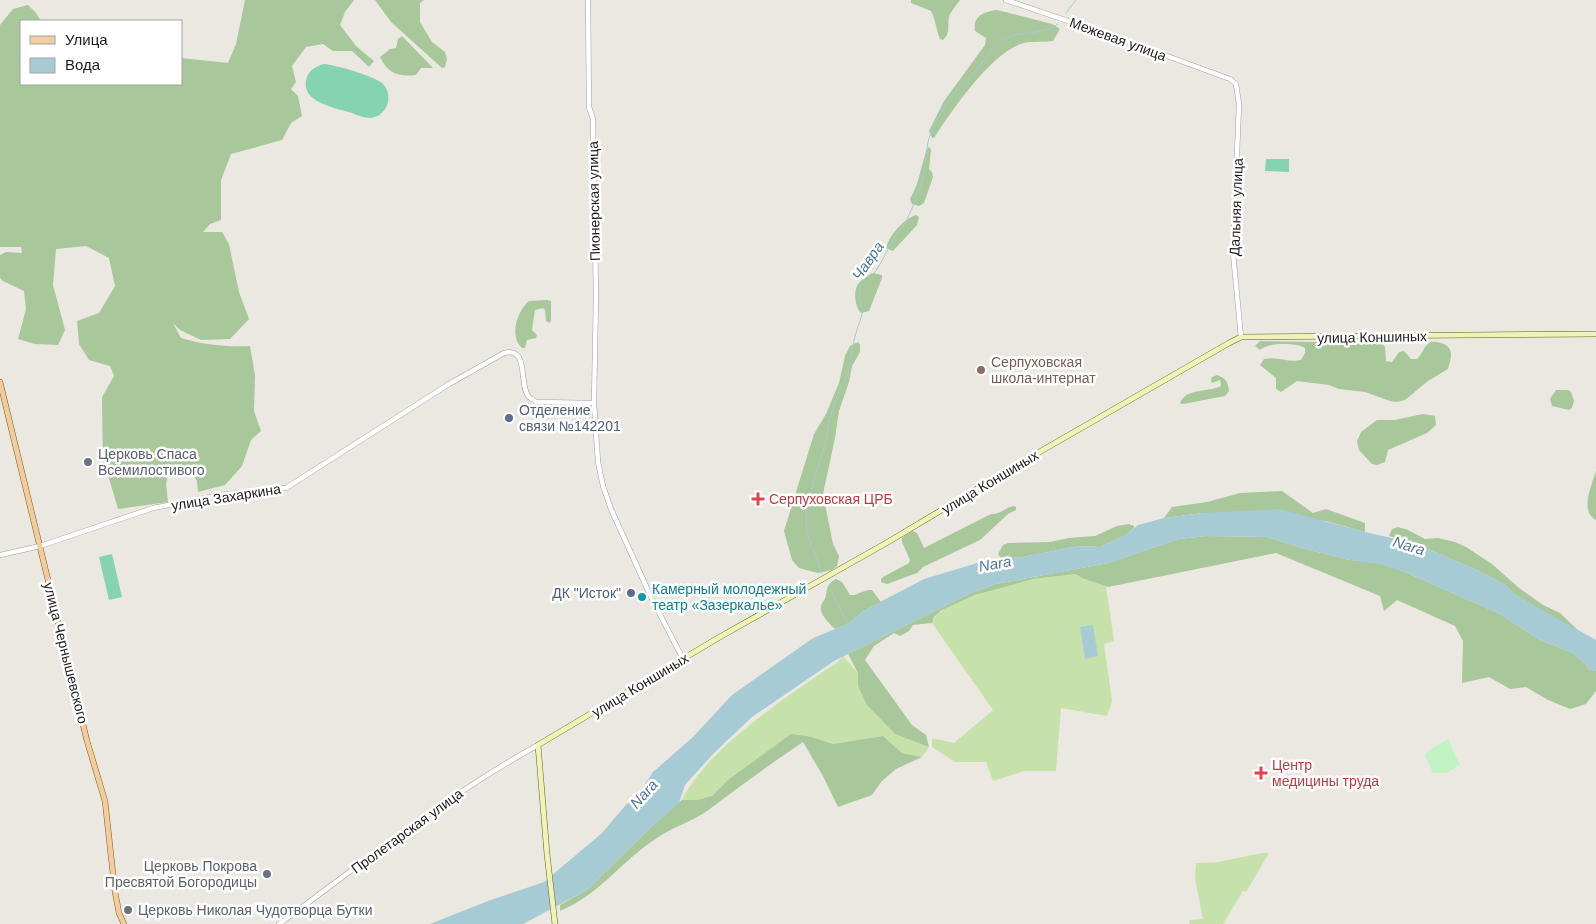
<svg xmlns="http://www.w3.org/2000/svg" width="1596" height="924" font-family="Arial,sans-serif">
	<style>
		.grass { fill: #c7e1ab }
		.forest { fill: #a8c79a }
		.park { fill: #c1f2c4 }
		.pitch { fill: #86d3b4 }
		.water { fill: #a6cbd5 }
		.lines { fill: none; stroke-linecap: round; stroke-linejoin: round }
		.stream { stroke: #a6cbd5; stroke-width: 1 }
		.tertiary-casing { stroke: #9f9f9f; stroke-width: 5.5 }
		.secondary-casing { stroke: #5d640f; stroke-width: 6 }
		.primary-casing { stroke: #82590f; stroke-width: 6 }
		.tertiary { stroke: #fff; stroke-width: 4.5 }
		.secondary { stroke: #f0f2b9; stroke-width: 5 }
		.primary { stroke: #f1cca0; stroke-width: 5 }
		.education-dot { fill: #8d6e63; stroke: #fff; stroke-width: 2 }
		.service-dot { fill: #5c6f8a; stroke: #fff; stroke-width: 2 }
		.worship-dot { fill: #6b7280; stroke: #fff; stroke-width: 2 }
		.health-dot { fill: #e0444e; stroke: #fff; stroke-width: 2 }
		.culture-dot { fill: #0f9aa8; stroke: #fff; stroke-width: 2 }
		.labels { text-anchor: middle; stroke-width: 5; stroke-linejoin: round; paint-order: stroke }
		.street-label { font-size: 14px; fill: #1b1b1b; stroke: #fff }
		.education-label { font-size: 14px; fill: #785e54; stroke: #fff; text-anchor: start }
		.service-label { font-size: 14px; fill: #4e5e75; stroke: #fff; text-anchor: start }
		.worship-label { font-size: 14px; fill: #5b616d; stroke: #fff; text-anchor: start }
		.health-label { font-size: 14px; fill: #be3a42; stroke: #fff; text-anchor: start }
		.culture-label { font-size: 14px; fill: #0d838f; stroke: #fff; text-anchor: start }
		.water-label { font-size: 15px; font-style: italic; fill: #4f7698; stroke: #fff }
	</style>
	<rect width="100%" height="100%" fill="#ebe8e1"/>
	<g class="grass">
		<path d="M1075,574L1082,578L1106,586L1114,641L1104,644L1112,701L1107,716L1061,708L1056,771H1024L993,781L986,762H955L932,747V738L954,743L993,710L932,623C937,610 951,606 962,601C998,585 1036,577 1075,574Z"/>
		<path d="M843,656L858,673V686L868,705L895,734L929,747L922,757L902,753L883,736L833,744L812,737L728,780L712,796L697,800H682C708,747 789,695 838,662Z"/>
		<path d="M1262,853H1269L1246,892L1243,891L1223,924H1190L1189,920L1203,919L1195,879L1196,863L1218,862Z"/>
	</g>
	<g class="forest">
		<path d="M245,0H354L345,12L340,25L356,46L374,61L369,67L352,51H333L323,44L306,47L292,66L296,82L291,89L298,96L302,116L291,123L282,140L231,154L221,180V220L210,224L203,232H222L229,244L239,292L249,319L230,339L201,340L180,330L173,323L181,338C204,345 227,347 250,346L255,375L254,411L261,431L251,440L242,466L225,485L198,492L197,481L188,468L169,469L166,484L168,502L118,509L109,478L103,467L102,397L114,376L110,366L89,360L79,344L77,321L99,313L115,286L109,258L86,246L56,249L53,285L65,330L58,345L35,344L18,339L26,309L24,291L3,281L0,278V255L6,252L22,253L21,247H0V25L13,9L28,5L36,13L41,21H21V84H181V58L228,63L236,44Z"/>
		<path d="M375,0H424L420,3V22L432,42L445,52L447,59L445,67L442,68L391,22Z"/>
		<path d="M911,0H960C957,5 950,12 949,17C947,26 951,33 943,40L940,39C936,30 936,20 931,11L911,3Z"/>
		<path d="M997,10L1052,24L1060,29L1053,41C1041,43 1029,40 1018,45C988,58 952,110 934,138H932L929,131L944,101L985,45L986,38L975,31C973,16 983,12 997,10Z"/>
		<path d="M402,36L433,68H421L416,75C399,77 388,74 380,57L390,49L396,48L398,39Z"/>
		<path d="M928,147L931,149L929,169L932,172L933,177L924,203L919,206L912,204L910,199C921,180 920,166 928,147Z"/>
		<path d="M916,215L919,217L917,225L893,251L886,248C889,236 903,219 916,215Z"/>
		<path d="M879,241L882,245C879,256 880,262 869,268L864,265V260Z"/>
		<path d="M872,273L882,275V278L869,311L861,313C855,307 853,292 858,284C861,280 868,276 872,273Z"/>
		<path d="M547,300L551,301V321L549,323L546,321L545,310L543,308L535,310L532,330L537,335L536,338L527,340L525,348H522C509,336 517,311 529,301Z"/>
		<path d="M1260,341L1382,343L1385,347L1386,361L1392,362L1399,352L1404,351L1411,359H1417C1422,355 1424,346 1429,343C1432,341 1437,342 1441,343C1455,347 1451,358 1448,369L1428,381L1405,400L1397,402L1390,401L1365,392L1339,389L1329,385L1297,381L1281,392L1276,389V378L1260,365L1264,359C1278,356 1288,363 1301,360L1305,353V348C1296,343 1269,342 1260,350L1255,346Z"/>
		<path d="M858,342L860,345V352L852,366L849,382L839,411L835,438L823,494L833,544L839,556L837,566L832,570L818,573L799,568L792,560L784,531L814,434L826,414L839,383L845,356L850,346Z"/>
		<path d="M1217,375C1226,378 1228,382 1229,391L1225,396L1183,404L1180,403C1187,387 1208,393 1221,386L1220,380L1212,383L1211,380L1212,377Z"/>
		<path d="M1556,390H1568L1571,392L1574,401L1572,408L1569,410L1552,406L1550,399Z"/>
		<path d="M1423,414L1435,416L1436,425L1427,433L1388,450L1385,462L1377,465L1372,464L1359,450L1357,441L1361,432L1377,420H1395Z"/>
		<path d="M1596,471V520C1579,511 1592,485 1596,471Z"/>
		<path d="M1282,491L1313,513L1326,509L1365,523V532L1326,521L1203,513L1164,518L1172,507L1207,502L1240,493Z"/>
		<path d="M1014,506L1016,507V510L1008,514L980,540L923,567L917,573L887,584L881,582V579L883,577L909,563L910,560L902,542V538L912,531L917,533L924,548L991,514C1002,514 1004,508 1014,506Z"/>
		<path d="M1129,524L1134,526V528L1126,535L1100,547L1079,546L1023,557L1001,559L998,554L1003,545L1008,543L1050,542L1069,538L1095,536L1117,526Z"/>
		<path d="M1398,527L1408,530L1425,539L1438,538L1455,542L1466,547L1492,564L1519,588L1543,605L1560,613L1582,634L1517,596L1504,584L1479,571L1414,543L1389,536L1392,529Z"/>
		<path d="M1207,536L1267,537L1305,549L1350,560L1383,564L1407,573L1500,614L1540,640L1573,653L1587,666L1588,669L1596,671V691L1586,704L1570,709L1548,700L1526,687L1510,689L1489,677L1462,683L1463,641L1455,626L1397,600L1384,611L1380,596L1276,553L1108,587L1082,578L1075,574L1033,579L975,595L942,610L934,617L932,623L913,625L909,631L900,636L894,633L874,646L865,660L912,725L926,735L929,747L895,734L867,705L858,686V673L848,654L971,593L996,584L1108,563L1179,539Z"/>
		<path d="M836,579L842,582L850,595C857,596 864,589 872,590L881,602L863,611L848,624L835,629C830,624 819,614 821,606C822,602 826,599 826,595C827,587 828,583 836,579Z"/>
		<path d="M791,734L812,737L833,744L883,736L902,753L922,757L896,769L881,782L872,795L838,807L823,776L803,742C770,764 739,787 707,811C692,822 672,827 657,838C622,860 601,894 560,911V905L587,890L652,826L682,800H697L712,796L728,780Z"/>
	</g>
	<path class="park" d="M1448,739L1460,765L1446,773H1433L1425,755L1428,751Z"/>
	<g class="pitch">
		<path d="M324,64C336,65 374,76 382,83C395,95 387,117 370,118C364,118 357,115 352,113C336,108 298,102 307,77C310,69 317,66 324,64Z"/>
		<path d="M1266,159H1289V172L1265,171Z"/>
		<path d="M112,554L122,597L109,600L99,557Z"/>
	</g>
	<g class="water">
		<path d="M1280,509L1365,532L1414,543L1479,571L1504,584L1517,596L1596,640V671L1588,669L1587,666L1573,653L1540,640L1500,614L1407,573L1383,565L1350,560L1305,549L1267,537L1207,536L1179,539L1108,563L996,584L971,593L834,661L752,717L714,753L685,785L679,803L652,826L587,890L523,924H430L488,901L544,882L602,833L625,806L641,790L653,772L693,737L732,695L813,638L848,624L863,611L924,579L984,561L1023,557L1079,546L1100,547L1126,535L1138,525L1164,518L1203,513Z"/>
		<path d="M1093,625L1098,656L1085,659L1080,627Z"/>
	</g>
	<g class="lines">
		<g class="stream">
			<path d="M1066,13L1076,0"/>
			<path d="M822,573L807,533L806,508L826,440L830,417L838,393L848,374L855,336L863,311L859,299L860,288C879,272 882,259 894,238C897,233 902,229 905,223C912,209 918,196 922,181C926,164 925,148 931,132C943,104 958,89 978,68C985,60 990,51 997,44C1014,29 1040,37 1058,24"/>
			<path d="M829,587L848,624"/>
		</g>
		<defs>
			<g id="tertiary">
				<path d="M588,0L589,107L593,119L596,296L594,403L598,462L603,486L611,509L651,597L683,659"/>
				<path d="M1006,0L1115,37L1230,79L1236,84L1239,104L1233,253L1241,337"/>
				<path d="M0,555L40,546L153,508L221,495L286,488L449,384L504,353C530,346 518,385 529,397C531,399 534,400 536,402L594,403"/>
				<path d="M279,924C364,862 446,796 538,745"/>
			</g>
			<path id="secondary" d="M555,924L547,854L538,745L718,638L888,542L1029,458L1229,343L1241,337L1596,334"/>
			<path id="primary" d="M0,382L87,741L105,801L115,892L119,913L124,924"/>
		</defs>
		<use href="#tertiary" class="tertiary-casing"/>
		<use href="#secondary" class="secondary-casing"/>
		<use href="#primary" class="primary-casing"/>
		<use href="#tertiary" class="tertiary"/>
		<use href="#secondary" class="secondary"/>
		<use href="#primary" class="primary"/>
	</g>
	<circle class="education-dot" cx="981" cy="370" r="5"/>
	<g class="service-dot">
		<circle cx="509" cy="418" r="5"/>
		<circle cx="631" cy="593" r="5"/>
	</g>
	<g class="worship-dot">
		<circle cx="88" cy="462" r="5"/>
		<circle cx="267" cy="874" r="5"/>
		<circle cx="128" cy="910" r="5"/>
	</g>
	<g class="health-dot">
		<path d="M755.5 491.5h5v5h5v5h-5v5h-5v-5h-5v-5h5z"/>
		<path d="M1258.5 765.5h5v5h5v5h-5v5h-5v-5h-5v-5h5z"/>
	</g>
	<circle class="culture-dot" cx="642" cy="597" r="5"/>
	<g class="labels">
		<g class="street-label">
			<text transform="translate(1118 39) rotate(20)" y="5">Межевая улица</text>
			<text transform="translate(594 201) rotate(-91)" y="5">Пионерская улица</text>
			<text transform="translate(1236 207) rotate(-88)" y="5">Дальняя улица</text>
			<text transform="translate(1372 337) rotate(-1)" y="5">улица Коншиных</text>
			<text transform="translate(990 482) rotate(-31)" y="5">улица Коншиных</text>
			<text transform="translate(226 497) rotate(-9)" y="5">улица Захаркина</text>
			<text transform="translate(66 653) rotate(76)" y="5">улица Чернышевского</text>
			<text transform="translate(640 685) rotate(-31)" y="5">улица Коншиных</text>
			<text transform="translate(407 831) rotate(-36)" y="5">Пролетарская улица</text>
		</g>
		<g class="education-label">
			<text x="991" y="367">Серпуховская<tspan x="991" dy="16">школа-интернат</tspan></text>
		</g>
		<g class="service-label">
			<text x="519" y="415">Отделение<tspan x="519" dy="16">связи №142201</tspan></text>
			<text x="621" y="598" text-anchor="end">ДК "Исток"</text>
		</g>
		<g class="worship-label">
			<text x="98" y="459">Церковь Спаса<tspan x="98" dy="16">Всемилостивого</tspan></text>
			<text x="257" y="871" text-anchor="end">Церковь Покрова<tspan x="257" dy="16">Пресвятой Богородицы</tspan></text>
			<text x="138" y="915">Церковь Николая Чудотворца Бутки</text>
		</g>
		<g class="health-label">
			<text x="769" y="504">Серпуховская ЦРБ</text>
			<text x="1272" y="770">Центр<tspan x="1272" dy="16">медицины труда</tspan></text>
		</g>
		<g class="culture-label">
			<text x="652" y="594">Камерный молодежный<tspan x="652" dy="16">театр «Зазеркалье»</tspan></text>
		</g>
		<g class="water-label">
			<text transform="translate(868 261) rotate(-55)" y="5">Чавра</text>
			<text transform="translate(1409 546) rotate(17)" y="5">Nara</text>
			<text transform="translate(995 564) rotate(-10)" y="5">Nara</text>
			<text transform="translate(644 794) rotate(-48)" y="5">Nara</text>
		</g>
	</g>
	<rect x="20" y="20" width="162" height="65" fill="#ffffff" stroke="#a4a4a4"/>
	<rect x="30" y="36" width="25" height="8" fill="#f1cca0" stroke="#a4a4a4"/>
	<text x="65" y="45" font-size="15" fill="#1b1b1b">Улица</text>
	<rect x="30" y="58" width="25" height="15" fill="#a6cbd5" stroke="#a4a4a4"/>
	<text x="65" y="70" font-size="15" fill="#1b1b1b">Вода</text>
</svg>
